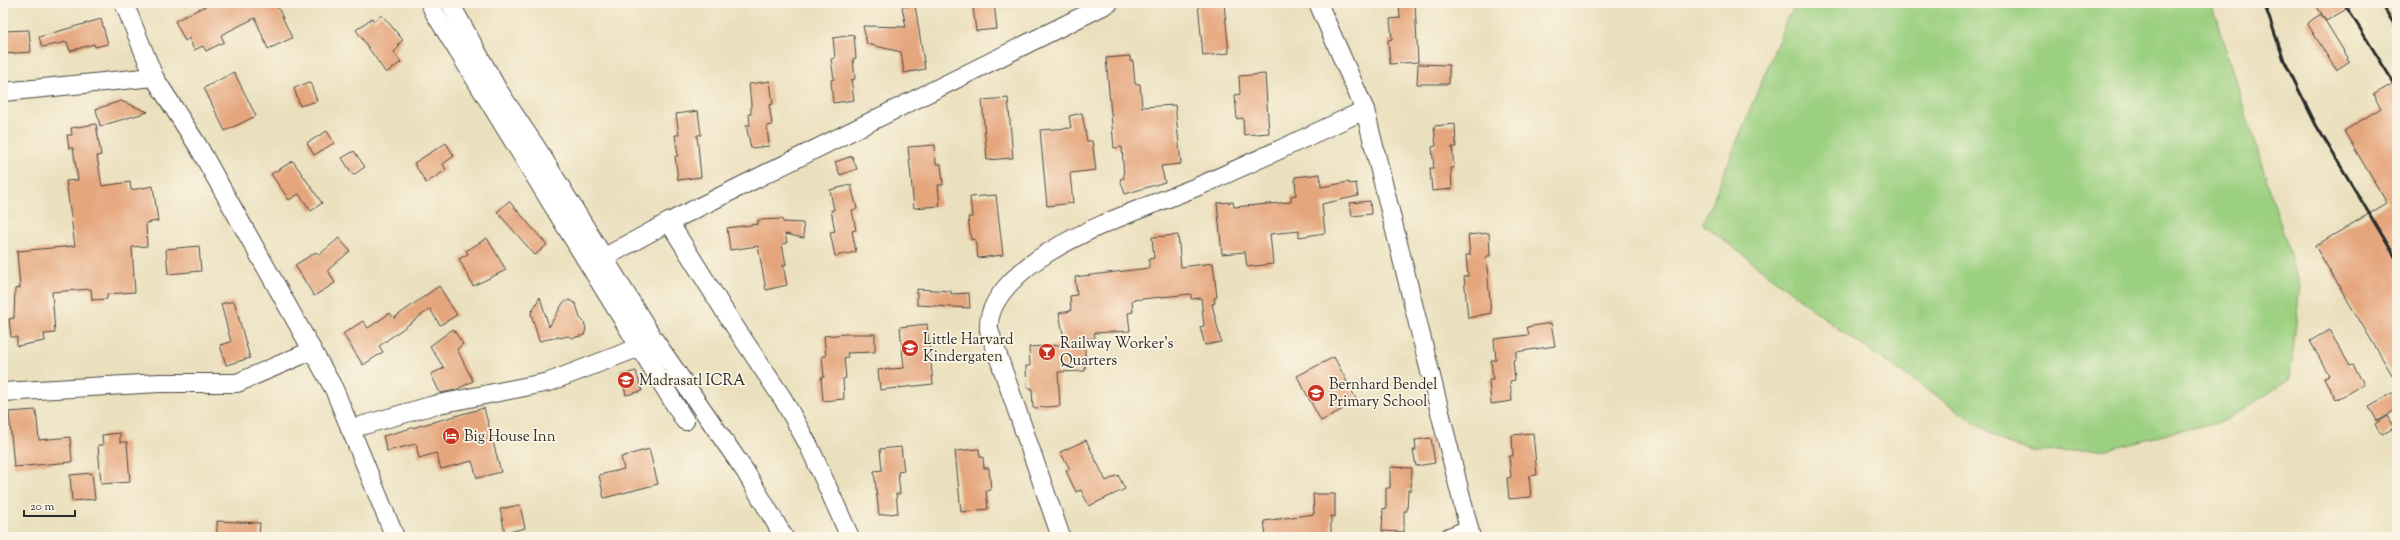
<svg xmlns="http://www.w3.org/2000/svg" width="2400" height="540" font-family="'Sorts Mill Goudy',serif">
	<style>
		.green { fill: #9cd081; stroke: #647e56 }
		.building { fill: #e5a67d }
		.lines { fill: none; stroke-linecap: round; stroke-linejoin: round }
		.minor-casing { stroke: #484641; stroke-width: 20 }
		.minor { stroke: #fff; stroke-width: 18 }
		.rail { stroke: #2b2b2b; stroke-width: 3 }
		.labels { text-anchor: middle; stroke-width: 3.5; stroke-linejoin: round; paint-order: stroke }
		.poi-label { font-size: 15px; fill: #2b2b2b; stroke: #fcf5e5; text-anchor: start }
	</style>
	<rect width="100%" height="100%" fill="#fcf5e5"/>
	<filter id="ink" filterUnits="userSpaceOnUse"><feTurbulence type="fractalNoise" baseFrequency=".025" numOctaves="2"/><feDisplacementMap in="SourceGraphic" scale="8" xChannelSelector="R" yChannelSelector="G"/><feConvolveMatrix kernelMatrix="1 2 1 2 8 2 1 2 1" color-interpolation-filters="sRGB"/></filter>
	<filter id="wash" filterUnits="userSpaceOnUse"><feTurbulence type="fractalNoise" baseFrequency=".012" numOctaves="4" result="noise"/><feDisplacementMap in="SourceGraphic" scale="16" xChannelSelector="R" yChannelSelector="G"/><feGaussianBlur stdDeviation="0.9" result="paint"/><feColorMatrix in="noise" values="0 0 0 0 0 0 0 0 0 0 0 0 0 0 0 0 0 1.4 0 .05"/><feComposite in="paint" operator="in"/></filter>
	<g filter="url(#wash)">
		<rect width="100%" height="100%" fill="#ebe0be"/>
		<path class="green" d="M1799,3H2211L2300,286L2290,379L2229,419L2106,449L2036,452L2007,444L1840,330L1703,224L1788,17Z"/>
		<g id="blocks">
			<g class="building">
				<path d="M211,3H276L292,38L268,49L255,18L221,35L224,42L206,51L203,46L194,50L189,38L185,41L175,21Z"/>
				<path d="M976,3H994L997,29L976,31L973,7H976Z"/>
				<path d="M1198,3H1224L1229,53L1203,56Z"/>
				<path d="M1399,3H1415L1418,62L1390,64L1388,40L1392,39L1390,19L1400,18Z"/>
				<path d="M2315,3H2357L2326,21Z"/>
				<path d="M915,5L925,69L904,73L901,52L867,44L863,26L906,27L902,7Z"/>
				<path d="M2321,14L2350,61L2336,70L2307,23Z"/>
				<path d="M382,15L403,40L398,44L400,46L394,52L401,62L386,73L356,30L372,18L374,21Z"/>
				<path d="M101,19L108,44L95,47L94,44L70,51L67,42L42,47L39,37Z"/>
				<path d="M29,30L31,52L3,54V31Z"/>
				<path d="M854,35L856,58L853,59L855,79L851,80L854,100L833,103L831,80L834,79L831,59L835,58L833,38Z"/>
				<path d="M1130,56V61H1133L1135,84H1140L1142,107L1175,105L1181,164L1161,166L1165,182L1125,194L1120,179L1124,178L1122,147L1114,148L1106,58Z"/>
				<path d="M1418,64L1449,65V84H1417Z"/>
				<path d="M234,72L256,116L225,131L204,88Z"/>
				<path d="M1265,74L1269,133L1244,135L1243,118L1237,119L1235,95L1240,94L1239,76Z"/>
				<path d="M770,81L773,104L769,105L772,125L767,126L769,146L751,148L746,125H750L749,114H751V104L749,84Z"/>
				<path d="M2397,81V383L2315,246L2387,203L2344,131L2381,108L2373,95Z"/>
				<path d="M310,82L317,101L300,106L294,88Z"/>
				<path d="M1008,98L1013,158L987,160L982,100Z"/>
				<path d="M121,101L148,112L100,126L96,109Z"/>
				<path d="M698,111L701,135H697L701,177L678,180L675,156H678L675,135H679L676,114Z"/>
				<path d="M1082,113L1087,141H1092L1096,170L1070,173L1073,203L1047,206L1040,130L1071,128L1069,116Z"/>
				<path d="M96,124L101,155L97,156L102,186L130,182L131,190L153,186L158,221L146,223L147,246L132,247L135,292L107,294V299L92,300L91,289L52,292L55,333L44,334L45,341L17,346V337H11L9,319L14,318L15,289L20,288L17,251L75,246L66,181L78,180L73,148H69L67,135H72L71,128Z"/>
				<path d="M1455,124L1456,147H1452L1454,168H1451L1452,189L1432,191L1430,168H1434L1432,147L1436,146L1434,126Z"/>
				<path d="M327,131L334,143L314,155L307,143Z"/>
				<path d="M446,143L454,156L443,164L446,170L426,183L414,163Z"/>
				<path d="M935,145L936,164H941L943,185H938L940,206L914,208L908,147Z"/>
				<path d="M354,151L365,167L353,175L342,158Z"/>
				<path d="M852,156L857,169L840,175L835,162Z"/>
				<path d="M293,161L322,203L311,211L299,194L289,200L271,174Z"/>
				<path d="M1320,174L1321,187L1349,182V184L1356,183L1358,196L1322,204L1325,233L1299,237V231L1270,234L1273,264L1247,267L1245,252L1222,254L1217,203L1233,202L1234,207L1291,202V196L1296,195L1295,177Z"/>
				<path d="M851,185L857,209L852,210L856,230L852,231L856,252L835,256L830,232L835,231L831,210H834L830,190Z"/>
				<path d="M996,195L1003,255L978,258L975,239L971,240L968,217H972L970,197Z"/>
				<path d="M509,201L547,245L535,255L497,212Z"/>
				<path d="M1370,201L1371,214L1352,216L1350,203Z"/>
				<path d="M782,219L783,222L803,223L804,238L785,234L787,243L782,244L786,265H783L787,285L766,290L758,246L730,250L727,228L758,224V220Z"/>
				<path d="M1489,233L1490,256H1486L1491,313L1468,318L1464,277L1468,276L1466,255H1470L1468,235Z"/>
				<path d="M1178,235L1181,267L1213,263L1217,297L1214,298L1215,303L1212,304L1221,342L1205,345L1200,327L1204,326L1201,298L1191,299V294L1132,300L1133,312L1128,313L1130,331L1094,333L1095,338L1085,339V371L1058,372L1060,406L1033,408L1032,388H1027L1026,366H1030L1029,347L1065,345L1059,313L1071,311L1070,296L1077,295L1075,277L1149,268V259L1154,258L1152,237Z"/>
				<path d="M339,238L350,251L328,270L335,283L314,296L295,265L316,252L319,255Z"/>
				<path d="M487,238L506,270L473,286L459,259L468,254L466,251Z"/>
				<path d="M199,246L201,271L168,274L166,249Z"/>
				<path d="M439,286L457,315L440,325L430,309L379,346L383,352L363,365L343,334L363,321L368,328L390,313L394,318Z"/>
				<path d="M917,289L951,291V294L969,293L970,308L917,305Z"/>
				<path d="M540,297L549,327L563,303L569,300L576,304L580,318L584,322L586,329L584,335L573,338L568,336L560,338L559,337L539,341L531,313Z"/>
				<path d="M234,301L250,358L226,365L220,345L231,342L221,304Z"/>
				<path d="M1551,323L1555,346L1516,352V359L1513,360L1515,380L1510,381L1512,401L1491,404L1489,380H1493L1491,360H1496L1494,339L1529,335L1527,327Z"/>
				<path d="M927,324L933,384L880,390L878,370L904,368L900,327Z"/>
				<path d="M453,329L463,344L457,349L473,381L456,390L440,393L431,374L444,368L430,346Z"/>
				<path d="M2329,330L2350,366L2353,365L2364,384L2336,400L2324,378L2329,375L2310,341Z"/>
				<path d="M846,334H875V352L847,353L848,357L844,358L846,378L843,379L844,399L823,401L821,377H824L822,356H826L824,336Z"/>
				<path d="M1334,357L1357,401L1321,421L1297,376Z"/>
				<path d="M636,371L642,391L626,395L621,375Z"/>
				<path d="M2397,390V409L2377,421L2369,406Z"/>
				<path d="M484,408L501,472L477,478L472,461L441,469L436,453L419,458L416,444L387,451L383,436Z"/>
				<path d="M36,410L39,440L70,437L72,462L14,467L9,412Z"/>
				<path d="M2387,416L2394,428L2381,435L2375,424Z"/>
				<path d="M120,433V442H127L130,482L101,484L98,445H103L102,435Z"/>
				<path d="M1533,433L1537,475L1529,476L1531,497L1509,499L1507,478L1511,477L1509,456H1513L1512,435Z"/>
				<path d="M1431,438L1435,463L1416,466L1413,450H1416L1415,440Z"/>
				<path d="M1086,440L1106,481L1118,475L1125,489L1089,506L1081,490L1076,492L1066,471L1070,469L1060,452Z"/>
				<path d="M901,447L904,471L898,472L900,494H896L898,513L879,515L874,471L882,470L880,449Z"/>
				<path d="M649,449L658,484L604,498L599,475L624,469L621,457Z"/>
				<path d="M979,449L980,457H983L984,468H989L991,490L986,491L988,509L961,512L955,451Z"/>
				<path d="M1390,467L1412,468L1411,490H1408L1407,511H1404V532L1382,531L1383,508L1386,509V488H1390Z"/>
				<path d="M92,473L95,499L72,501L70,475Z"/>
				<path d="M1313,494H1335V517L1331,516V537H1266L1264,521L1314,514Z"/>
				<path d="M520,505L525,528L505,533L500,509Z"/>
				<path d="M217,521L260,523L259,537H217Z"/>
			</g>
		</g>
	</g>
	<g filter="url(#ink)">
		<use href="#blocks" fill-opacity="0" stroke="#484641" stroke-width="1"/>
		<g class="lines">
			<defs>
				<g id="minor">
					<path d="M124,3L154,77L198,146L334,389L395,537"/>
					<path d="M430,3L434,12L685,421"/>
					<path d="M450,3L498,90L538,150L653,338L745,471L784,537"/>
					<path d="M1318,3L1365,110L1471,537"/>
					<path d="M3,92L154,77"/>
					<path d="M669,222L727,315L783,399L809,446L850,537"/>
					<path d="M605,257L669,222L1109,3"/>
					<path d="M3,392L159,383H237L311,351"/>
					<path d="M350,429L434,405L549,382L640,347L649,341"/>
					<path d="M1061,537L989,330C986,298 1024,267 1049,252C1095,224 1149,206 1199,186C1255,162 1310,135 1365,110"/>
					<path d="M1449,537L1469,529"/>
				</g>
			</defs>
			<use href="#minor" class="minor-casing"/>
			<use href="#minor" class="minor"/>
			<g class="rail">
				<path d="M2264,3L2284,60L2316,125L2397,260"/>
				<path d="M2344,3L2394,83"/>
				<path d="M2381,3L2397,29"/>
			</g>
		</g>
	</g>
	<defs>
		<symbol id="school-disc" viewBox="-11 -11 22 22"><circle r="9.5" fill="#c8321e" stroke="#fcf5e5"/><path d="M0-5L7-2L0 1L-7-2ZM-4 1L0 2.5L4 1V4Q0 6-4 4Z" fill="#fff"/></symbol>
		<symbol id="bar-disc" viewBox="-11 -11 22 22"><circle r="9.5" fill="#c8321e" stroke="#fcf5e5"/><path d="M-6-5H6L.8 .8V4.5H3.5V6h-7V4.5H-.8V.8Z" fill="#fff"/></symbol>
		<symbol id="hotel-disc" viewBox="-11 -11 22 22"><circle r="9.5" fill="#c8321e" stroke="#fcf5e5"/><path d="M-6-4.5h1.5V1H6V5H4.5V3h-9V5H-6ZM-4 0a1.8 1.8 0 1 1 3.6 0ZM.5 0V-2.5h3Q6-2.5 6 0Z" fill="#fff"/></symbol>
	</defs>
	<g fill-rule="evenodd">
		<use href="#school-disc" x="900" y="338" width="20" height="20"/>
		<use href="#bar-disc" x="1037" y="342" width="20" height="20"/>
		<use href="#school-disc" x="616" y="370" width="20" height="20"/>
		<use href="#school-disc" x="1306" y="383" width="20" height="20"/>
		<use href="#hotel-disc" x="441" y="426" width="20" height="20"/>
	</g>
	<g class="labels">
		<g class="poi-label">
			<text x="923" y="344">Little Harvard<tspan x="923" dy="17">Kindergaten</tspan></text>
			<text x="1060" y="348">Railway Worker's<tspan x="1060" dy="17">Quarters</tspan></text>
			<text x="639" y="385">Madrasatl ICRA</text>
			<text x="1329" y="389">Bernhard Bendel<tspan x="1329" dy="17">Primary School</tspan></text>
			<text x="464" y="441">Big House Inn</text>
		</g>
	</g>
	<rect width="2400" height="540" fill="none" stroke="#fcf5e5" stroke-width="16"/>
	<path d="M24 510v6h51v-6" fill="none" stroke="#2b2b2b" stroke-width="2"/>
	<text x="30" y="510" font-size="12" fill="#2b2b2b" stroke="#fcf5e5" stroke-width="3" paint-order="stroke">20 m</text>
</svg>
